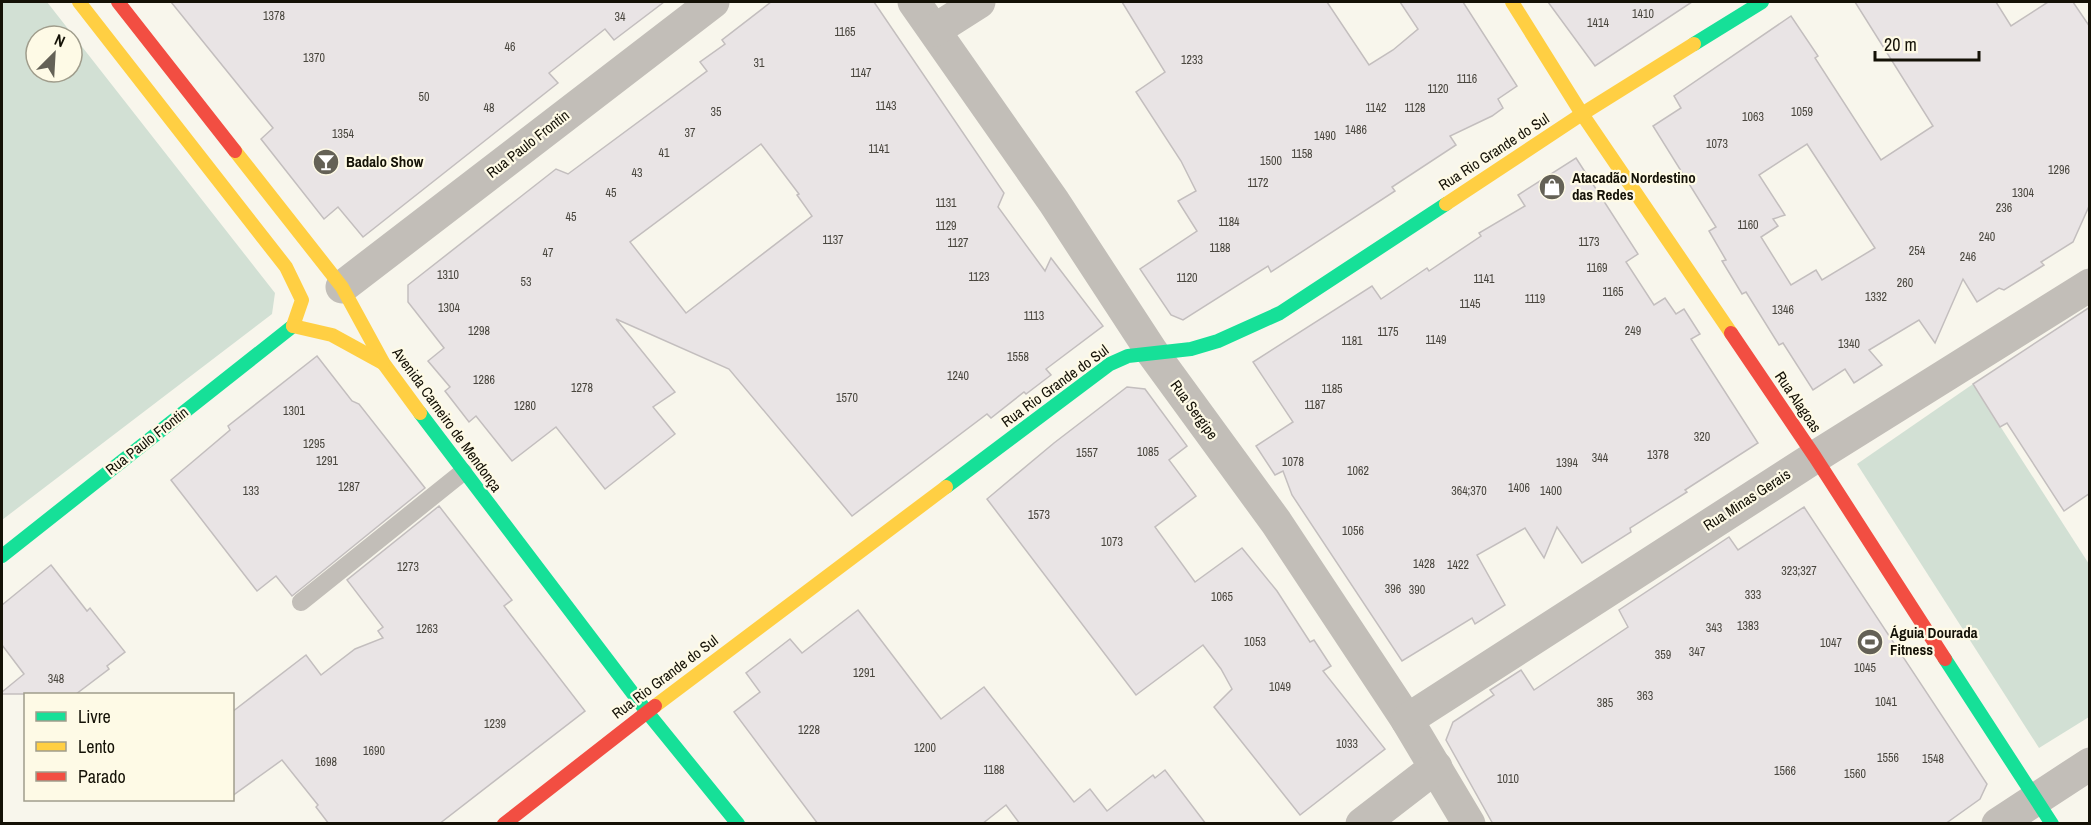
<svg xmlns="http://www.w3.org/2000/svg" width="2091" height="825" font-family="'Archivo Narrow',sans-serif">
	<style>
		.green { fill: #d2e0d4; fill-rule: evenodd }
		.building { fill: #e9e4e5; stroke: #c3bebe; stroke-width: 1.5; fill-rule: evenodd }
		.lines { fill: none; stroke-linecap: round; stroke-linejoin: round }
		.lane { stroke: #c2beb8; stroke-width: 18 }
		.street { stroke: #c2beb8; stroke-width: 33 }
		.fast { stroke: #16e098; stroke-width: 14 }
		.slow { stroke: #ffcf43; stroke-width: 14 }
		.jam { stroke: #f24e42; stroke-width: 14 }
		.labels { text-anchor: middle; stroke-width: 4.5; stroke-linejoin: round; paint-order: stroke }
		.number-label { font-size: 12px; fill: #49463e }
		.street-label { font-size: 15px; fill: #141106; stroke: #fefae6 }
		.poi-label { font-size: 15px; font-weight: bold; fill: #141106; stroke: #fefae6; text-anchor: start }
	</style>
	<rect width="100%" height="100%" fill="#f8f6ec"/>
	<g class="green">
		<path d="M2,2H47L275,293L272,314L2,520ZM36,36H72V72H36Z"/>
		<path d="M1973,384L2089,564V717L2039,748L1857,464Z"/>
	</g>
	<g class="building">
		<path d="M171,2H664L614,40L605,29L549,73L558,83L363,237L338,207L324,219L261,139L273,128Z"/>
		<path d="M771,2H874L1004,193L998,207L1045,271L1051,258L1103,326L1046,369L1051,375L1026,394L1024,392L991,418L987,414L852,516L729,369L616,319L675,392L653,407L675,434L605,489L556,427L512,461L476,416L469,422L445,391L450,387L428,361L444,348L408,302V285L556,169L568,174L707,71L700,62L725,44L722,40ZM761,144L799,194L797,195L812,216L686,313L630,242Z"/>
		<path d="M1122,2H1327L1369,65L1393,50L1418,29L1400,2H1463L1517,86L1498,99L1503,108L1492,116L1450,136L1456,145L1392,187L1395,191L1271,272L1268,266L1183,320L1171,315L1140,269L1197,231L1178,201L1196,191L1181,161L1136,92L1165,72Z"/>
		<path d="M1548,2H1692L1595,66Z"/>
		<path d="M1855,2H1996L2011,26L2048,2H2073L2090,27V204L2073,242L2041,262L2044,265L2004,290L1999,288L1977,302L1963,279L1935,343L1919,320L1869,350L1882,365L1854,383L1845,369L1813,390L1783,343L1779,345L1746,292L1742,294L1722,261L1726,260L1709,231L1716,227L1653,126L1681,108L1674,96L1791,16L1818,56L1815,58L1881,160L1933,126ZM1807,144L1875,248L1822,280L1816,270L1791,285L1761,237L1778,226L1773,219L1785,215L1759,175Z"/>
		<path d="M1576,158L1638,254L1626,262L1654,305L1665,298L1676,314L1684,309L1700,334L1691,339L1758,443L1685,490L1687,492L1630,528L1631,532L1582,563L1557,527L1544,558L1525,528L1477,555L1505,605L1475,624L1472,618L1402,661L1292,495L1283,471L1275,475L1256,446L1293,422L1253,362L1372,286L1381,299L1427,268L1429,271L1481,236L1479,233L1525,206L1518,195Z"/>
		<path d="M2090,307V493L2064,511L2007,423L2000,427L1973,384Z"/>
		<path d="M317,356L352,401L359,404L425,488L292,596L276,576L257,591L171,480L230,430L228,426Z"/>
		<path d="M1127,387L1145,389L1187,446L1169,460L1196,496L1155,527L1195,582L1242,548L1277,591L1310,642L1314,640L1331,666L1323,671L1385,749L1300,815L1214,707L1232,689L1221,669L1203,645L1136,695L987,499L1054,443Z"/>
		<path d="M439,506L512,600L504,606L585,711L439,824H329L316,807L318,805L282,760L232,796V712L306,655L321,675L355,649L383,638L378,631L383,627L347,580Z"/>
		<path d="M1804,507L1987,784L1980,799L1945,824H1493L1446,740L1453,722L1494,695L1490,690L1521,670L1534,690L1628,627L1619,610L1729,537L1738,550Z"/>
		<path d="M51,565L87,611L90,608L125,652L107,666L109,669L76,694H2V692L24,674L2,645V605Z"/>
		<path d="M858,610L941,719L984,687L1074,802L1090,789L1107,811L1153,775L1155,778L1165,770L1206,824H1020L1006,805L982,824H818L734,712L760,692L746,673L790,639L802,653Z"/>
	</g>
	<g class="lines">
		<path class="lane" d="M301,602L463,472"/>
		<g class="street">
			<path d="M914,2L1054,202L1152,352L1276,522L1407,720L1469,824"/>
			<path d="M935,30L979,2"/>
			<path d="M342,287L713,2"/>
			<path d="M1407,720L1815,457L2090,285"/>
			<path d="M1362,824L1436,767"/>
			<path d="M1998,824L2090,764"/>
		</g>
		<g class="fast">
			<path d="M1694,44L1762,2"/>
			<path d="M420,413L647,712L738,824"/>
			<path d="M946,487L1110,364L1128,356L1191,349L1218,341L1280,313L1446,204"/>
			<path d="M2,556L293,326"/>
			<path d="M1945,659L2052,824"/>
		</g>
		<g class="slow">
			<path d="M79,2L286,267L302,300L293,326"/>
			<path d="M1512,2L1582,114L1731,333"/>
			<path d="M235,151L342,287L384,364L420,413"/>
			<path d="M1446,204L1582,114L1694,44"/>
			<path d="M293,326L332,335L383,363"/>
			<path d="M655,706L946,487"/>
		</g>
		<g class="jam">
			<path d="M118,2L235,151"/>
			<path d="M1731,333L1815,457L1945,659"/>
			<path d="M504,824L655,706"/>
		</g>
	</g>
	<defs>
		<symbol id="bar-disc" viewBox="-11 -11 22 22"><circle r="9.5" fill="#646156" stroke="#fefae6"/><path d="M-6-5H6L.8 .8V4.5H3.5V6h-7V4.5H-.8V.8Z" fill="#fff"/></symbol>
		<symbol id="shop-disc" viewBox="-11 -11 22 22"><circle r="9.5" fill="#646156" stroke="#fefae6"/><path d="M-5-2.5h2.3a2.7 3.5 0 0 1 5.4 0H5L5.5 6h-11ZM-1.5-2.5h3a1.5 2.3 0 0 0-3 0Z" fill="#fff"/></symbol>
		<symbol id="stadium-disc" viewBox="-11 -11 22 22"><circle r="9.5" fill="#646156" stroke="#fefae6"/><path d="M0-5a6.5 5 0 1 0 0 10a6.5 5 0 1 0 0-10ZM-3.5-1.8h7v3.6h-7Z" fill="#fff"/></symbol>
	</defs>
	<g fill-rule="evenodd">
		<use href="#bar-disc" x="311" y="147" width="30" height="30"/>
		<use href="#shop-disc" x="1537" y="172" width="30" height="30"/>
		<use href="#stadium-disc" x="1855" y="627" width="30" height="30"/>
	</g>
	<g class="labels">
		<g class="number-label">
			<text x="1643" y="18">1410</text>
			<text x="274" y="20">1378</text>
			<text x="620" y="21">34</text>
			<text x="1598" y="27">1414</text>
			<text x="845" y="36">1165</text>
			<text x="510" y="51">46</text>
			<text x="314" y="62">1370</text>
			<text x="1192" y="64">1233</text>
			<text x="759" y="67">31</text>
			<text x="861" y="77">1147</text>
			<text x="1467" y="83">1116</text>
			<text x="1438" y="93">1120</text>
			<text x="424" y="101">50</text>
			<text x="886" y="110">1143</text>
			<text x="489" y="112">48</text>
			<text x="1376" y="112">1142</text>
			<text x="1415" y="112">1128</text>
			<text x="716" y="116">35</text>
			<text x="1802" y="116">1059</text>
			<text x="1753" y="121">1063</text>
			<text x="1356" y="134">1486</text>
			<text x="690" y="137">37</text>
			<text x="343" y="138">1354</text>
			<text x="1325" y="140">1490</text>
			<text x="1717" y="148">1073</text>
			<text x="879" y="153">1141</text>
			<text x="664" y="157">41</text>
			<text x="1302" y="158">1158</text>
			<text x="1271" y="165">1500</text>
			<text x="2059" y="174">1296</text>
			<text x="637" y="177">43</text>
			<text x="1258" y="187">1172</text>
			<text x="611" y="197">45</text>
			<text x="2023" y="197">1304</text>
			<text x="946" y="207">1131</text>
			<text x="2004" y="212">236</text>
			<text x="571" y="221">45</text>
			<text x="1229" y="226">1184</text>
			<text x="1748" y="229">1160</text>
			<text x="946" y="230">1129</text>
			<text x="1987" y="241">240</text>
			<text x="833" y="244">1137</text>
			<text x="1589" y="246">1173</text>
			<text x="958" y="247">1127</text>
			<text x="1220" y="252">1188</text>
			<text x="1917" y="255">254</text>
			<text x="548" y="257">47</text>
			<text x="1968" y="261">246</text>
			<text x="1597" y="272">1169</text>
			<text x="448" y="279">1310</text>
			<text x="979" y="281">1123</text>
			<text x="1187" y="282">1120</text>
			<text x="1484" y="283">1141</text>
			<text x="526" y="286">53</text>
			<text x="1905" y="287">260</text>
			<text x="1613" y="296">1165</text>
			<text x="1876" y="301">1332</text>
			<text x="1535" y="303">1119</text>
			<text x="1470" y="308">1145</text>
			<text x="449" y="312">1304</text>
			<text x="1783" y="314">1346</text>
			<text x="1034" y="320">1113</text>
			<text x="479" y="335">1298</text>
			<text x="1633" y="335">249</text>
			<text x="1388" y="336">1175</text>
			<text x="1436" y="344">1149</text>
			<text x="1352" y="345">1181</text>
			<text x="1849" y="348">1340</text>
			<text x="1018" y="361">1558</text>
			<text x="958" y="380">1240</text>
			<text x="484" y="384">1286</text>
			<text x="582" y="392">1278</text>
			<text x="1332" y="393">1185</text>
			<text x="847" y="402">1570</text>
			<text x="1315" y="409">1187</text>
			<text x="525" y="410">1280</text>
			<text x="294" y="415">1301</text>
			<text x="1702" y="441">320</text>
			<text x="314" y="448">1295</text>
			<text x="1148" y="456">1085</text>
			<text x="1087" y="457">1557</text>
			<text x="1658" y="459">1378</text>
			<text x="1600" y="462">344</text>
			<text x="327" y="465">1291</text>
			<text x="1293" y="466">1078</text>
			<text x="1567" y="467">1394</text>
			<text x="1358" y="475">1062</text>
			<text x="349" y="491">1287</text>
			<text x="1519" y="492">1406</text>
			<text x="251" y="495">133</text>
			<text x="1469" y="495">364;370</text>
			<text x="1551" y="495">1400</text>
			<text x="1039" y="519">1573</text>
			<text x="1353" y="535">1056</text>
			<text x="1112" y="546">1073</text>
			<text x="1424" y="568">1428</text>
			<text x="1458" y="569">1422</text>
			<text x="408" y="571">1273</text>
			<text x="1799" y="575">323;327</text>
			<text x="1393" y="593">396</text>
			<text x="1417" y="594">390</text>
			<text x="1753" y="599">333</text>
			<text x="1222" y="601">1065</text>
			<text x="1748" y="630">1383</text>
			<text x="1714" y="632">343</text>
			<text x="427" y="633">1263</text>
			<text x="1255" y="646">1053</text>
			<text x="1831" y="647">1047</text>
			<text x="1697" y="656">347</text>
			<text x="1663" y="659">359</text>
			<text x="1865" y="672">1045</text>
			<text x="864" y="677">1291</text>
			<text x="56" y="683">348</text>
			<text x="1280" y="691">1049</text>
			<text x="1645" y="700">363</text>
			<text x="1886" y="706">1041</text>
			<text x="1605" y="707">385</text>
			<text x="495" y="728">1239</text>
			<text x="809" y="734">1228</text>
			<text x="1347" y="748">1033</text>
			<text x="925" y="752">1200</text>
			<text x="374" y="755">1690</text>
			<text x="1888" y="762">1556</text>
			<text x="1933" y="763">1548</text>
			<text x="326" y="766">1698</text>
			<text x="994" y="774">1188</text>
			<text x="1785" y="775">1566</text>
			<text x="1855" y="778">1560</text>
			<text x="1508" y="783">1010</text>
		</g>
		<g class="street-label">
			<text transform="translate(528 144) rotate(-38)" y="5">Rua Paulo Frontin</text>
			<text transform="translate(1494 152) rotate(-33)" y="5">Rua Rio Grande do Sul</text>
			<text transform="translate(1055 386) rotate(-36)" y="5">Rua Rio Grande do Sul</text>
			<text transform="translate(1798 402) rotate(56)" y="5">Rua Alagoas</text>
			<text transform="translate(1194 410) rotate(54)" y="5">Rua Sergipe</text>
			<text transform="translate(447 420) rotate(54)" y="5">Avenida Carneiro de Mendonça</text>
			<text transform="translate(147 441) rotate(-38)" y="5">Rua Paulo Frontin</text>
			<text transform="translate(1747 500) rotate(-33)" y="5">Rua Minas Gerais</text>
			<text transform="translate(665 677) rotate(-37)" y="5">Rua Rio Grande do Sul</text>
		</g>
		<g class="poi-label">
			<text x="346" y="167">Badalo Show</text>
			<text x="1572" y="183">Atacadão Nordestino<tspan x="1572" dy="17">das Redes</tspan></text>
			<text x="1890" y="638">Águia Dourada<tspan x="1890" dy="17">Fitness</tspan></text>
		</g>
	</g>
	<rect width="2091" height="825" fill="none" stroke="#141106" stroke-width="6"/>
	<rect x="24" y="693" width="210" height="108" fill="#fefae6" stroke="#a09d8c" stroke-width="1.5"/>
	<rect x="36" y="712" width="30" height="9" fill="#16e098" stroke="#a09d8c" stroke-width="1.5"/>
	<text x="78" y="723" font-size="18" fill="#141106">Livre</text>
	<rect x="36" y="742" width="30" height="9" fill="#ffcf43" stroke="#a09d8c" stroke-width="1.5"/>
	<text x="78" y="753" font-size="18" fill="#141106">Lento</text>
	<rect x="36" y="772" width="30" height="9" fill="#f24e42" stroke="#a09d8c" stroke-width="1.5"/>
	<text x="78" y="783" font-size="18" fill="#141106">Parado</text>
	<g transform="translate(54 54) rotate(24)"><circle r="28" fill="#fefae6" stroke="#a09d8c" stroke-width="1.5"/>
	<path d="M0-4.5L10 22L0 15L-10 22Z" fill="#646156"/>
	<text y="-9" font-size="16" font-weight="bold" text-anchor="middle" fill="#141106">N</text>
	</g>
	<path d="M1875 51v9h104v-9" fill="none" stroke="#141106" stroke-width="3"/>
	<text x="1884" y="51" font-size="18" fill="#141106" stroke="#fefae6" stroke-width="4.5" paint-order="stroke">20 m</text>
</svg>
